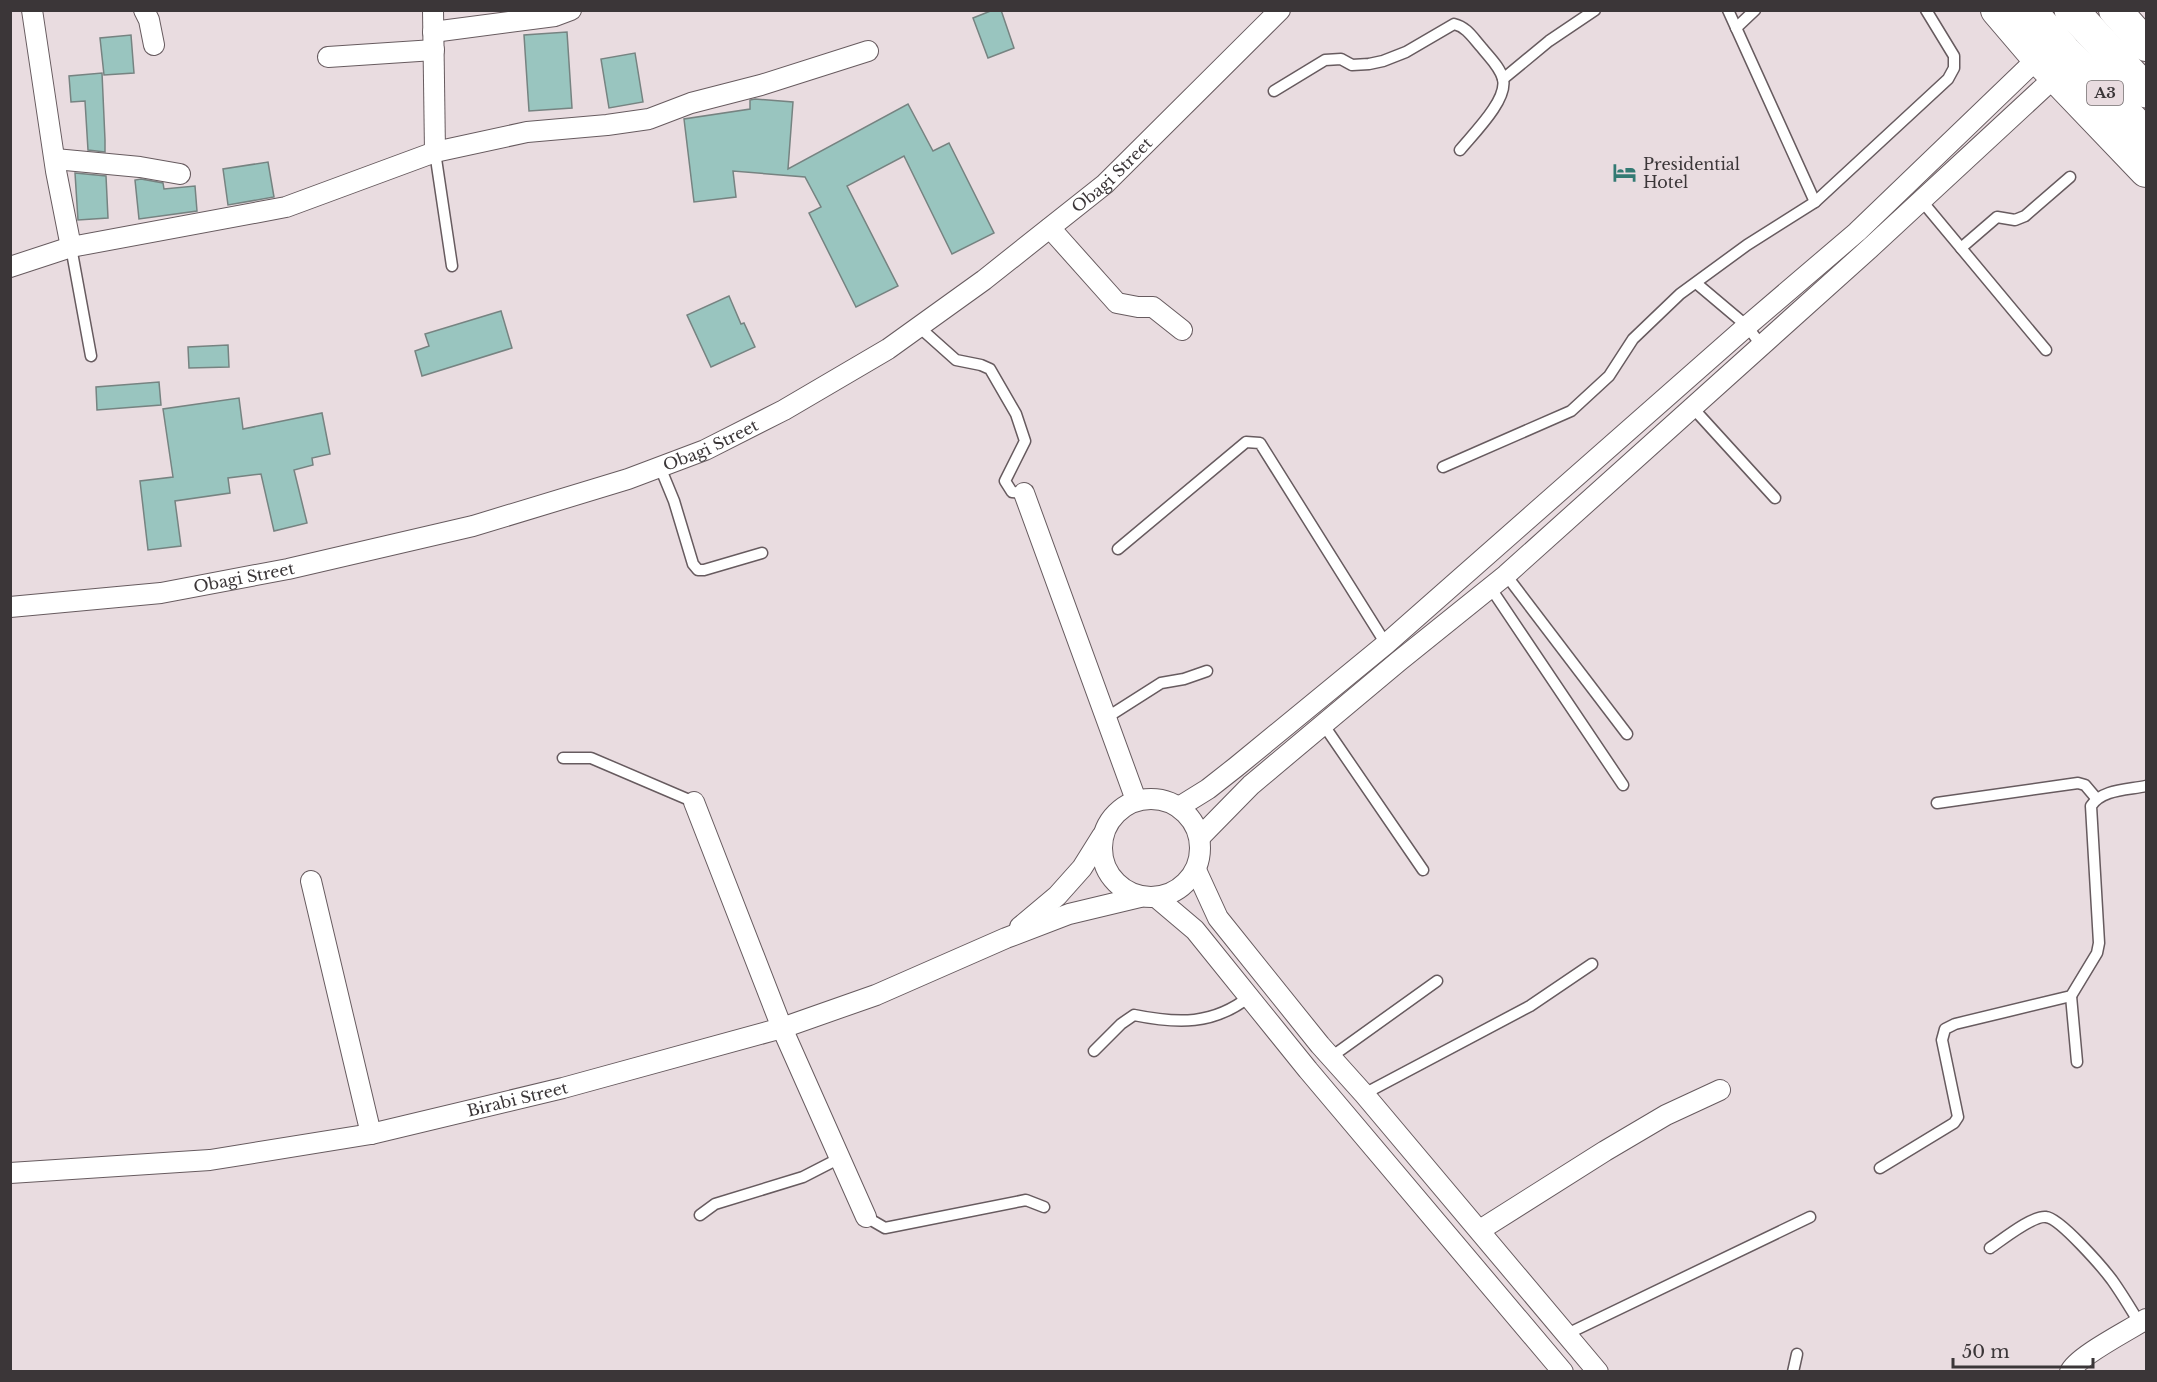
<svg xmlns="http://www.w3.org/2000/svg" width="2157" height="1382" font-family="'Libre Baskerville',serif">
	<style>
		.building { fill: #99c5bf; stroke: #768381; stroke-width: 1.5 }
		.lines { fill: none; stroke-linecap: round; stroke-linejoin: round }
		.lane-casing { stroke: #675b5f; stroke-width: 13 }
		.street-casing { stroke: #675b5f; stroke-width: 22 }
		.primary-casing { stroke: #675b5f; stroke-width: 34 }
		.highway-casing { stroke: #675b5f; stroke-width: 35 }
		.lane { stroke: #fff; stroke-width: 10 }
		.street { stroke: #fff; stroke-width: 20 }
		.primary { stroke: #fff; stroke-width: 32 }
		.highway { stroke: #fff; stroke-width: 33 }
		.labels { text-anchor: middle; stroke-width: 4.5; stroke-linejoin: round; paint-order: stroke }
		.shield { fill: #e9dce0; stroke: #6f686a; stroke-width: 1.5 }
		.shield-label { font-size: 15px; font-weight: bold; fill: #3b3638 }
		.poi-label { font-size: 16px; fill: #3b3638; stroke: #e9dce0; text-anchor: start }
		.street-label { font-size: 16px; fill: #3b3638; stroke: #e9dce0 }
	</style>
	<rect width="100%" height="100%" fill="#e9dce0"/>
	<g class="building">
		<path d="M993,10H1001L1014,48L988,58L973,18Z"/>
		<path d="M567,32L572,108L529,111L524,35Z"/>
		<path d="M131,35L134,73L104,75L100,38Z"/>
		<path d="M635,53L643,102L609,108L601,59Z"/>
		<path d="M102,73L105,140V152L88,150L85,101L71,102L69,76Z"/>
		<path d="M755,99L793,102L788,169L908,104L933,151L949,143L994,233L952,254L904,156L847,186L898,286L856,307L809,213L821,207L805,177L733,171L736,197L694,202L684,119L750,109V100Z"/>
		<path d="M268,162L274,197L228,205L223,169Z"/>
		<path d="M75,173L106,176L108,218L78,220Z"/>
		<path d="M141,179L163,183L164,189L195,186L197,211L139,219L135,180Z"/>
		<path d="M729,296L741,324L744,323L755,347L711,367L687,315Z"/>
		<path d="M501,311L512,348L422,376L415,351L429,346L425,334Z"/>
		<path d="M228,345L229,367L189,368L188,347Z"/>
		<path d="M159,382L161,405L97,410L96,387Z"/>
		<path d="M239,398L243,429L322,413L330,454L312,458L313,465L294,470L307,523L274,531L261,474L228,478L230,493L175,501L181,546L148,550L140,481L173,477L163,409Z"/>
	</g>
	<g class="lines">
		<defs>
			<g id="lane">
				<path d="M1728,10L1815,202"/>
				<path d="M1736,28L1755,10"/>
				<path d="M1503,79L1549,41L1595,10"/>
				<path d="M1274,91L1325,60L1341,59L1352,65L1369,64L1383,61L1406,52L1454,24C1467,27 1473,38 1482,48C1489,57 1500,67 1503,79C1508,100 1473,134 1460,150"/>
				<path d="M435,152L452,266"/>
				<path d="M1921,200L2046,350"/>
				<path d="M71,247L91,356"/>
				<path d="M1961,248L1997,217L2015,220L2025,216L2070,177"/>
				<path d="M1696,283L1747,326L1761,345"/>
				<path d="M919,327L956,360L981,365L990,369L1016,414L1025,441L1005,481L1012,492L1024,493"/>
				<path d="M1692,407L1775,498"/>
				<path d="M660,467L674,501L693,564L698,570H704L762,553"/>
				<path d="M1443,467L1571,411L1609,376L1633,339L1680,294L1747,245L1815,202L1948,79L1954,68V56L1926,10"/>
				<path d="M1118,549L1246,442L1260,443L1386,644"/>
				<path d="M1506,575L1627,734"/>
				<path d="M1490,587L1623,785"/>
				<path d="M1106,718L1161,683L1184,679L1207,671"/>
				<path d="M1323,724L1423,870"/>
				<path d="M563,758H591L694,802"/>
				<path d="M1937,803L2078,783L2085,785L2096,798"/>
				<path d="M2071,996L2077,1062"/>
				<path d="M1094,1051L1121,1024L1134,1015C1178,1024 1213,1025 1249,997"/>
				<path d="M1331,1057L1437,981"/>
				<path d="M1364,1094L1530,1006L1592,964"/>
				<path d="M1880,1168L1954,1123L1958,1117L1942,1040L1945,1029L1955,1024L2071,996L2097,953L2099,943L2091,806C2102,789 2128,790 2146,786"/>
				<path d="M700,1215L715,1204L803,1177L840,1158"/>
				<path d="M866,1217L885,1228L1026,1200L1044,1207"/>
				<path d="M1990,1248C2002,1240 2033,1215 2046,1217C2060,1218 2103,1268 2112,1280C2122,1294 2131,1309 2140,1324"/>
				<path d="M1567,1334L1810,1217"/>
				<path d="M1793,1372L1797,1354"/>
			</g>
			<g id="street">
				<path d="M32,10L56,171L71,247"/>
				<path d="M144,10L149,20L154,45"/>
				<path d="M433,10L435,152"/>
				<path d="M433,32L555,16L571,10"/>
				<path d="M328,57L434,50"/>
				<path d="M55,159L140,167L180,174"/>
				<path d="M1050,228L1117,303L1138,307H1153L1182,330"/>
				<path d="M10,267L71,247L286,207L435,152L527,132L607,125L649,119L691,103L761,85L868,51"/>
				<path d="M1024,493L1136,800"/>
				<path id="s1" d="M10,607L161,593L288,569L473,526L628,479L705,450L784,410L888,349L984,280L1105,184L1280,10"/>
				<circle cx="1151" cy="848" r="49"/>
				<path d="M694,802L782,1028L866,1217"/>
				<path d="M1179,807L1208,789L1236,767L1386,644L1747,326L1857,232L2038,58"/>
				<path d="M1200,837L1251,785L1399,661L1506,575L1870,248L2056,76"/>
				<path d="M1196,870L1218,918L1320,1045L1364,1094L1598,1372"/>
				<path d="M311,881L371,1134"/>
				<path d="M1156,897L1195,930L1308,1070L1563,1372"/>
				<path d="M1020,927L1057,896L1082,868L1102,836"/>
				<path id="s2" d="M10,1173L210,1160L371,1134L563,1088L782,1028L876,995L1006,938L1069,914L1140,897"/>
				<path d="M1480,1230L1605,1151L1666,1115L1720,1090"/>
				<path d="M2070,1372C2077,1356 2130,1330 2146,1319"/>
			</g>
			<g id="primary">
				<path d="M1997,10L2038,58L2146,171"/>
				<path d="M2115,10L2146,45"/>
			</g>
			<g id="highway">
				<path d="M2029,10L2064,51L2146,135"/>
				<path d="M2071,10L2146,91"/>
			</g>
		</defs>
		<use href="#lane" class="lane-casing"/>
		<use href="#street" class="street-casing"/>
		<use href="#primary" class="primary-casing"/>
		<use href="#highway" class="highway-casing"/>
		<use href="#lane" class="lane"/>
		<use href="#street" class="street"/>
		<use href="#primary" class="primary"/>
		<use href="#highway" class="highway"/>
	</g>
	<defs>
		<symbol id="hotel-bare" viewBox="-9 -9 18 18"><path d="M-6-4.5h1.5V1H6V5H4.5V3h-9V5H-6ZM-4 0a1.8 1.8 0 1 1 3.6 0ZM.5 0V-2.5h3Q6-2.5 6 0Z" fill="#337a73" stroke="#e9dce0" stroke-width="2.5" paint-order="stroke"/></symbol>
	</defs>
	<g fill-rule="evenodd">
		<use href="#hotel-bare" x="1608" y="156" width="33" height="33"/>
	</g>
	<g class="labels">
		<rect class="shield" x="2087" y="81" width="36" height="24" rx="4.5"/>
		<g class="shield-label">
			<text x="2105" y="98">A3</text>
		</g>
		<g class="poi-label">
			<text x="1643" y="170">Presidential<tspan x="1643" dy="18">Hotel</tspan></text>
		</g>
		<g class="street-label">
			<text dy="6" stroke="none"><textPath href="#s1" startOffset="1208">Obagi Street</textPath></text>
			<text dy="6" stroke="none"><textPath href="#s1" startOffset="722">Obagi Street</textPath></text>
			<text dy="6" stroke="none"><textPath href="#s1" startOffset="236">Obagi Street</textPath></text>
			<text dy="6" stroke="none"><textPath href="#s2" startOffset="514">Birabi Street</textPath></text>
		</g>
	</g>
	<rect width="2157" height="1382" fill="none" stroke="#3b3638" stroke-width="24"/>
	<path d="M1953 1358v9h140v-9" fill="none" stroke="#3b3638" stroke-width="3"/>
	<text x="1962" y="1358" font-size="18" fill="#3b3638" stroke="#e9dce0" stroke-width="4.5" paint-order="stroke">50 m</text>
</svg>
